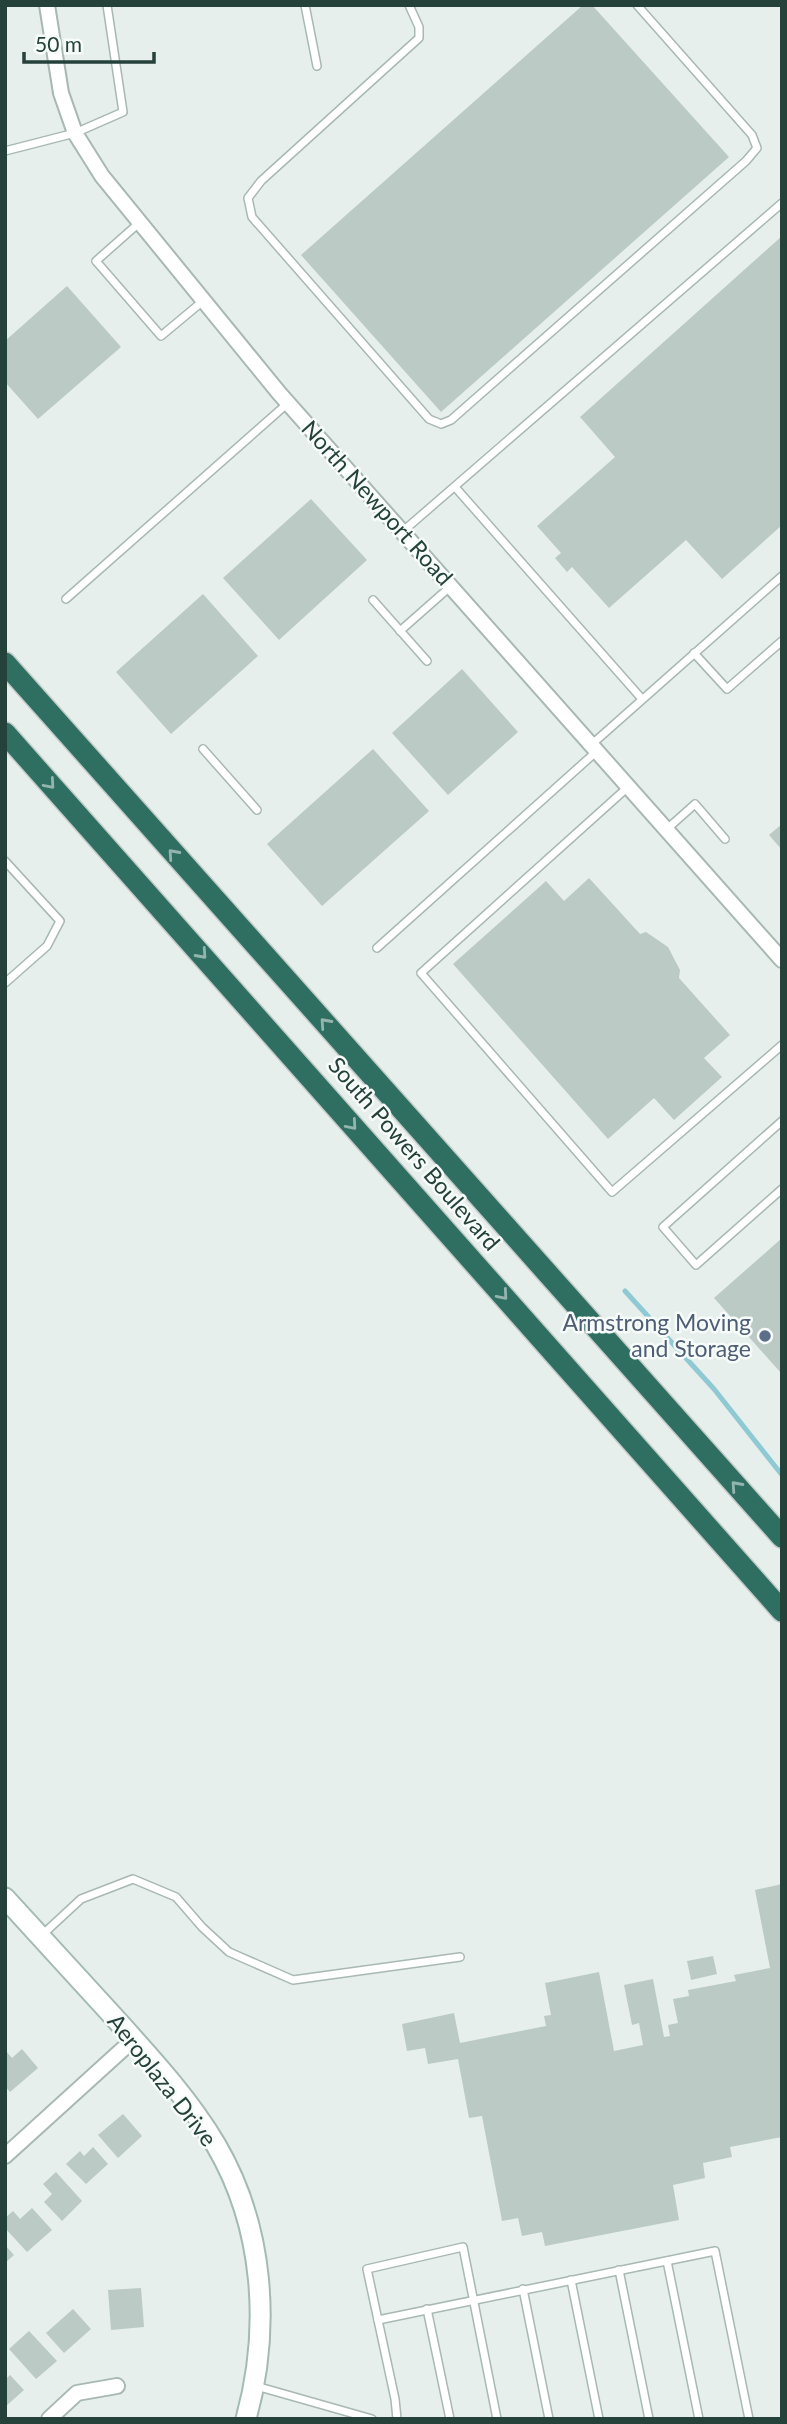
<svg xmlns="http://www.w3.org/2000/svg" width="787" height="2424" font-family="Lato,sans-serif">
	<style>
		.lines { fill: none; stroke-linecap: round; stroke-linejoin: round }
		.stream { stroke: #8ec9d4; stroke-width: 5 }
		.building { fill: #bbcac4 }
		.lane-casing { stroke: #a8b8b2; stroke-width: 10 }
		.street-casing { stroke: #a8b8b2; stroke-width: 18 }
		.secondary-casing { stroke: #a4bbb3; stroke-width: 23 }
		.highway-casing { stroke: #c2cac8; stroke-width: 24 }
		.lane { stroke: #fff; stroke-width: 7 }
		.street { stroke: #fff; stroke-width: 14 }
		.secondary { stroke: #fff; stroke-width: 19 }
		.highway { stroke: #2f6f62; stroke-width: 21 }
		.oneway { stroke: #93b5ae }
		.service-dot { fill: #5c6f8a; stroke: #f7fbf9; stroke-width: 2.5 }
		.labels { text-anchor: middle; stroke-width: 5; stroke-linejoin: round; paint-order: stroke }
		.street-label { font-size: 23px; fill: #24423a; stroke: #f7fbf9 }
		.service-label { font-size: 23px; fill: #4e5e75; stroke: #f7fbf9; text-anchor: end }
	</style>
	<rect width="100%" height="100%" fill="#e6efeb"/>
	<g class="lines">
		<path class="stream" d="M625,1291L714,1389L782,1475"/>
	</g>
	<g class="building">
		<path d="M583,5H592L729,157L441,412L301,255Z"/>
		<path d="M782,236V525L722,579L686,540L609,608L572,567L567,572L555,558L561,553L537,526L615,457L580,417Z"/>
		<path d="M67,286L121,347L38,419L5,382V341Z"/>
		<path d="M311,499L367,560L279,640L223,578Z"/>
		<path d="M203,594L258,656L171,734L116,672Z"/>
		<path d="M462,669L518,732L448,795L392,733Z"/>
		<path d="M373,749L429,811L322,906L267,844Z"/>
		<path d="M782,824V850L769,835Z"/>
		<path d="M589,878L640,934L646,932L668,947L680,970L679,978L730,1035L704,1058L722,1077L674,1120L654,1098L608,1139L453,964L546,881L564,901Z"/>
		<path d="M782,1238V1374L714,1298Z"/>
		<path d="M782,1884V2137L730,2147L732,2157L703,2163L705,2178L673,2185L679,2220L545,2246L542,2232L522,2236L518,2218L502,2221L482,2116L469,2118L458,2059L428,2064L425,2048L407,2051L402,2024L454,2013L460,2043L546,2026L544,2016L551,2015L545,1983L599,1972L614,2051L643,2045L639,2023L632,2025L624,1985L653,1979L664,2037L670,2036L668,2025L678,2023L673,1999L689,1996L688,1990L736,1981L734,1975L770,1968L755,1890Z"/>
		<path d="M713,1956L717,1974L691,1980L687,1961Z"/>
		<path d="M22,2049L38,2068L10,2092L5,2086V2050L12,2058Z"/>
		<path d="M123,2114L142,2136L118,2158L98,2135Z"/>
		<path d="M93,2147L108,2164L86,2184L66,2164L80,2151L84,2156Z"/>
		<path d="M56,2172L82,2201L62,2221L44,2202L52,2194L43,2184Z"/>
		<path d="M32,2208L52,2230L27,2252L5,2228V2218L13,2211L20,2219Z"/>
		<path d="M5,2245L14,2255L5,2263Z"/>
		<path d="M141,2288L144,2327L111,2330L108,2290Z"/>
		<path d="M73,2309L91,2329L64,2353L46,2333Z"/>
		<path d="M29,2331L57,2361L36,2379L9,2349Z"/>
		<path d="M10,2375L24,2390L5,2407V2380Z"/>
	</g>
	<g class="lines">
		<defs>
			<g id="lane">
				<path d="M305,5L317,66"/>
				<path d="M409,5L419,27V38L261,181L248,198L252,217L429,419L441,424L451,420L746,161L757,148L752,135L637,5"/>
				<path d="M5,151L75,133L123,112L107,5"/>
				<path d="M139,223L96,261L161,336L203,301"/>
				<path d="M455,487L642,699"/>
				<path d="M402,532L782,203"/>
				<path d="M66,599L288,403"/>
				<path d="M373,600L427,661"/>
				<path d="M400,631L451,586"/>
				<path d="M694,653L727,689L782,641"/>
				<path d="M591,745L782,576"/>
				<path d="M203,749L257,810"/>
				<path d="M628,787L421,973L612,1192L782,1045"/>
				<path d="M667,829L695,804L725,839"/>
				<path d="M5,861L60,921L47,946L5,983"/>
				<path d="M377,948L597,751"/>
				<path d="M782,1121L663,1227L696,1265L782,1189"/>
				<path d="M41,1936L81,1899L133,1879L176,1897L202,1927L229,1952L293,1980L460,1957"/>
				<path d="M667,2261L699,2419"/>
				<path d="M619,2270L649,2419"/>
				<path d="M571,2280L599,2419"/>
				<path d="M523,2289L549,2419"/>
				<path d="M427,2309L450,2419"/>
				<path d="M378,2320L715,2251L749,2419"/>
				<path d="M256,2386L372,2419"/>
				<path d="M397,2419L395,2399L367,2269L463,2247L497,2419"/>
			</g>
			<g id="street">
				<path d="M47,5L61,93L75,133L102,176L279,393L782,960"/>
				<path d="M5,2156L134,2039"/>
				<path d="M49,2419L77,2393L117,2386"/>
			</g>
			<path id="secondary" d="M5,1898C41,1937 77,1977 113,2016C150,2057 188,2098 216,2145C264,2227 271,2328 246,2419"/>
			<g id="highway">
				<path d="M5,663L782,1537"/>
				<path d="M5,733L782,1611"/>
			</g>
		</defs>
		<use href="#lane" class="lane-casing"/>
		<use href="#street" class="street-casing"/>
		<use href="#secondary" class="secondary-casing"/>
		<use href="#highway" class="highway-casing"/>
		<use href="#lane" class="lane"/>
		<use href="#street" class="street"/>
		<use href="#secondary" class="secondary"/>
		<use href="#highway" class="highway"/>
	</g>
	<defs><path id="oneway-chevron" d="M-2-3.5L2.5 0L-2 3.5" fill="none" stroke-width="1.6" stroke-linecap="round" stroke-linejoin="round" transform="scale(1.75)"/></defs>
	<g class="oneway">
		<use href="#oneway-chevron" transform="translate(50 784) rotate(49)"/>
		<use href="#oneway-chevron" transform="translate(173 854) rotate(-132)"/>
		<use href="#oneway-chevron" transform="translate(202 954) rotate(48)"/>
		<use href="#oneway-chevron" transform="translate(325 1023) rotate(-132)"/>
		<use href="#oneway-chevron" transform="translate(352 1125) rotate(49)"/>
		<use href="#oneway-chevron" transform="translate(503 1295) rotate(49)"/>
		<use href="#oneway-chevron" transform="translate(736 1486) rotate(-132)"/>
	</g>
	<circle class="service-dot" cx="765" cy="1336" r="7"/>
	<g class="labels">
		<g class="street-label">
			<text transform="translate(377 503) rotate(48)" y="8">North Newport Road</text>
			<text transform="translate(414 1154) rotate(49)" y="8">South Powers Boulevard</text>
			<text transform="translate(162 2080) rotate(52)" y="8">Aeroplaza Drive</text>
		</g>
		<g class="service-label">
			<text x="751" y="1331">Armstrong Moving<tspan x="751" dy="26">and Storage</tspan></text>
		</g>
	</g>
	<rect width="787" height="2424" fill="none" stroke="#24423a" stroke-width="14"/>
	<path d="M24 52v10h130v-10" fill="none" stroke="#24423a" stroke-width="3.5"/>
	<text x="35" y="52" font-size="21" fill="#24423a" stroke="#f7fbf9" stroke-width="5" paint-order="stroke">50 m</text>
</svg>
